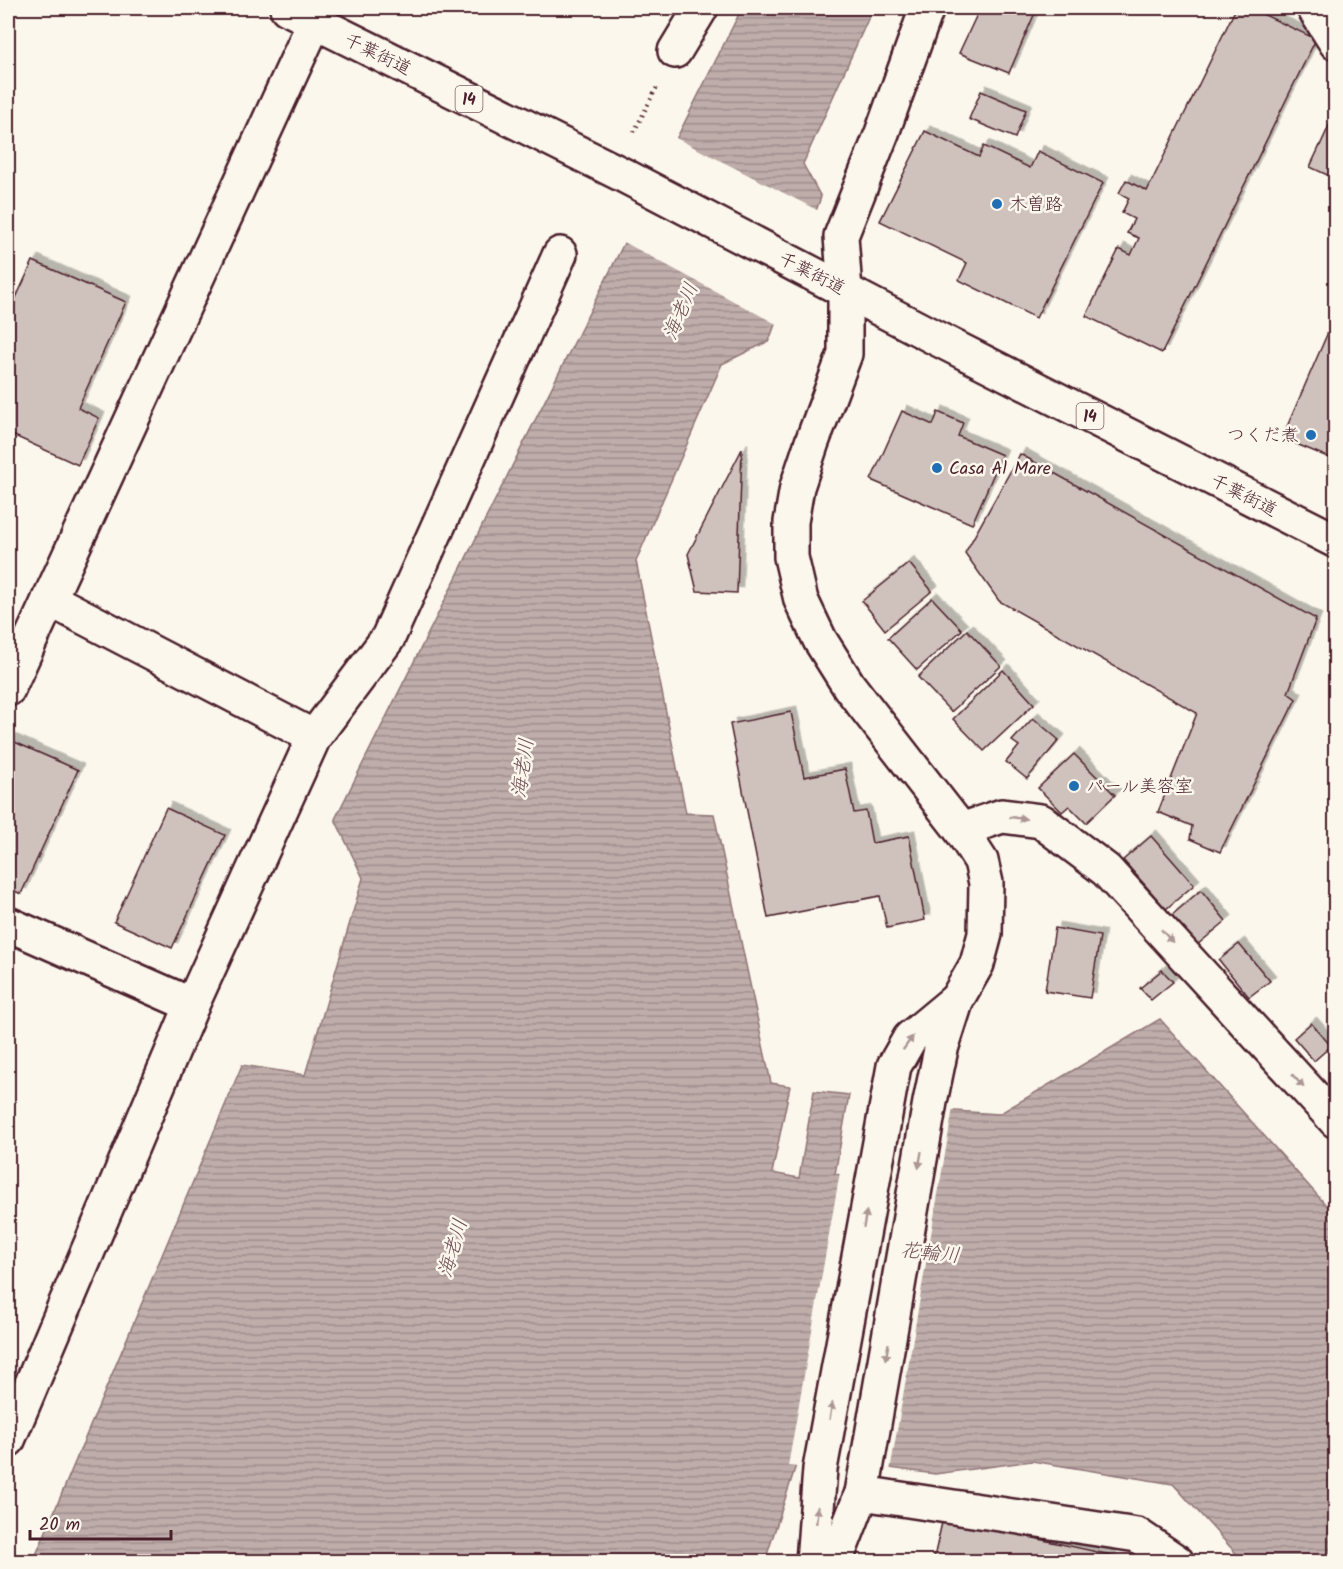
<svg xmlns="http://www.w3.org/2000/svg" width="1343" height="1569" font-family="Kalam,'Klee One',sans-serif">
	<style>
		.water { fill: url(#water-rules); stroke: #907477; stroke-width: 1.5 }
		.pier { fill: #fbf7ec }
		.building { fill: #cfc2bc; stroke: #4a1f2b; stroke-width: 1.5; filter: url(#shadow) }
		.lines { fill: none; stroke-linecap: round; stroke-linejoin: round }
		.minor-casing { stroke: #4a1f2b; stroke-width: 38 }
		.highway-casing { stroke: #4a1f2b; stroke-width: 38 }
		.path { stroke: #4a1f2b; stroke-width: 4; stroke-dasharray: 1.5 4.5; stroke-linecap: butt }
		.minor { stroke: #fbf7ec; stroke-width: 33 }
		.highway { stroke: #fbf7ec; stroke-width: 33 }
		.oneway { fill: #ab9695 }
		.poi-dot { fill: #1f6fb2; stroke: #fbf7ec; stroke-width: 2 }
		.labels { text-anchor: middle; stroke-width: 5; stroke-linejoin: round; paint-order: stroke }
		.shield { fill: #fbf7ec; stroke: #7f6065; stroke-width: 1.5 }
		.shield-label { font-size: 16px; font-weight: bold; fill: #4a1f2b }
		.street-label { font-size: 18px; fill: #4a1f2b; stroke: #fbf7ec }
		.poi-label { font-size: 18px; fill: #4a1f2b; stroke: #fbf7ec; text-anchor: start }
		.water-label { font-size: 20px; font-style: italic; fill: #6d4a51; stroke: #fbf7ec }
	</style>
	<defs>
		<pattern id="water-rules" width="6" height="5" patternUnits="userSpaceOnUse" patternTransform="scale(1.5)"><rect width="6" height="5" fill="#bfadaa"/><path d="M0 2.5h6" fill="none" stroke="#9d8c8b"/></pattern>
		<filter id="shadow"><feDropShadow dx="5.5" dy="-5.5" stdDeviation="0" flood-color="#0004"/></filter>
	</defs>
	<rect width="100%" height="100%" fill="#fbf7ec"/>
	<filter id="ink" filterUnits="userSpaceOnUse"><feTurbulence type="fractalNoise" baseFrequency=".0167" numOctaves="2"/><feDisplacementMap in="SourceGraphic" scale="12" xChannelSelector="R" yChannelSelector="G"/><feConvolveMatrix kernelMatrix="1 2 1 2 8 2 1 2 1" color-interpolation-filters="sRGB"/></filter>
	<g filter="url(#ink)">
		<path class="water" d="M742,8H873L803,164L821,197L769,341L722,364L636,561L686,813L714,814L771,1083L790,1086L772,1173L799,1178L814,1091L849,1095L835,1174L858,1178L911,1108L999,1114L1160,1019L1335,1215V1561H1243L1173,1484L1032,1461L935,1474L799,1456L765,1561L33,1562L242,1065L305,1075L363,878L335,819Z"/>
		<g class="pier">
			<path d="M674,137L819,211L778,325L622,241Z"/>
			<path d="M873,1097L911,1105L953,1108L890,1471L801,1459L798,1467L788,1466L840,1172L856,1175L870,1099Z"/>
		</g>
		<g class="building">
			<path d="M980,8H1037L1009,73L959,53Z"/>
			<path d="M1236,8H1261L1258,12L1316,39L1162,353L1086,316L1119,249L1131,255L1139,238L1127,233L1134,219L1122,213L1129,198L1119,193L1126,180L1147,191Z"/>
			<path d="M981,91L1026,110L1015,138L969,119Z"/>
			<path d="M1336,111V179L1310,167Z"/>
			<path d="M925,131L979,157L984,146L1030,168L1038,151L1103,183L1036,318L959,280L967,263L880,221Z"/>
			<path d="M33,261L126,302L78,408L99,418L78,465L8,433V296L15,300Z"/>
			<path d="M1332,323L1336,325V445L1330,458L1282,438Z"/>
			<path d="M902,411L933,425L938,412L963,423L958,436L1002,455L972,524L871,480Z"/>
			<path d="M742,449L737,593L697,591L688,554Z"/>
			<path d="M1020,454L1316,619L1288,693L1296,699L1220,852L1190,839L1192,826L1158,812L1197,713L999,601L965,553Z"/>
			<path d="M909,563L932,591L885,630L862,601Z"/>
			<path d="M932,598L962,630L917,670L888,638Z"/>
			<path d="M967,630L1001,666L951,712L918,677Z"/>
			<path d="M1003,670L1034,704L984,751L953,719Z"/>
			<path d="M791,712L804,777L845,769L854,813L866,811L872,843L909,836L925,920L887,928L880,896L768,918L730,724Z"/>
			<path d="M1033,718L1059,740L1027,779L1006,762L1019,746L1012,741Z"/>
			<path d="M10,740L78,770L21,894L8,888V746Z"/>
			<path d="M1074,754L1115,795L1086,823L1069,806L1062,812L1038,788Z"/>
			<path d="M166,808L225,835L172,948L114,922Z"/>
			<path d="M1151,836L1194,885L1166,909L1123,860Z"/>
			<path d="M1201,890L1226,921L1197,945L1172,915Z"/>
			<path d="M1055,928L1100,936L1090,998L1045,991Z"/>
			<path d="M1239,944L1270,981L1249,997L1219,960Z"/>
			<path d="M1162,970L1173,982L1151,1000L1140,988Z"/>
			<path d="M1311,1023L1331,1046L1314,1061L1294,1038Z"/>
			<path d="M943,1518L1111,1555L1110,1562H933Z"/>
		</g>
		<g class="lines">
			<defs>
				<g id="minor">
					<path d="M1314,8L1336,43"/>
					<path d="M675,51L701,8"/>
					<path d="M49,599L314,737"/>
					<path d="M8,689L321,8"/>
					<path d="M961,830L1002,816L1041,821L1106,870L1336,1121"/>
					<path d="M8,924L192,1005"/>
					<path d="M8,1440L192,1005L314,737L388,638L560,254"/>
					<path d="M862,1493L1137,1535L1177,1562"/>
					<path d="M813,1562L820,1469L894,1066L910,1038L957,999"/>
					<path d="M835,1562L862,1493L930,1102L941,1049L957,999L977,964L985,934L986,883L981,861L961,830L849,686L820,640L801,600L791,557V522L797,487L812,442L845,354V291L841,236L882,133L927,8"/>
				</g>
				<path id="highway" d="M287,8L623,175L934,337L1336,541"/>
			</defs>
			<use href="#minor" class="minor-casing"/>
			<use href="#highway" class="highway-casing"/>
			<path class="path" d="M634,132L657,87"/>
			<use href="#minor" class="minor"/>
			<use href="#highway" class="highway"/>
		</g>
		<defs><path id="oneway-solid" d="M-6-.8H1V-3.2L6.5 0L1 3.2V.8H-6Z" transform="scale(1.5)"/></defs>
		<g class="oneway">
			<use href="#oneway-solid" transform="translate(1018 818) rotate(8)"/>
			<use href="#oneway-solid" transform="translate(1167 936) rotate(48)"/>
			<use href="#oneway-solid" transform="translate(908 1043) rotate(-54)"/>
			<use href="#oneway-solid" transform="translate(1298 1081) rotate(48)"/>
			<use href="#oneway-solid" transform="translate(920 1160) rotate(100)"/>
			<use href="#oneway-solid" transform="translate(865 1219) rotate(-80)"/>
			<use href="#oneway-solid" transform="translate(887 1352) rotate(100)"/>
			<use href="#oneway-solid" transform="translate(831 1411) rotate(-80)"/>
			<use href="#oneway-solid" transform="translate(817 1515) rotate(-85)"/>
		</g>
	</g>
	<g class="poi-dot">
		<circle cx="997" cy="204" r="6"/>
		<circle cx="1311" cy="435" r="6"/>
		<circle cx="937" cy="468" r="6"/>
		<circle cx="1074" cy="786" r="6"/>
	</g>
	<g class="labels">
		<g class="shield">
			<rect x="455.5" y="86" width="27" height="26" rx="4.5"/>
			<rect x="1076.5" y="403" width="27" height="26" rx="4.5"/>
		</g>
		<g class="shield-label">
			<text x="469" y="105">14</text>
			<text x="1090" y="422">14</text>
		</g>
		<g class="street-label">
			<text transform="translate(378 54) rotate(26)" y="6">千葉街道</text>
			<text transform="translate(812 273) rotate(27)" y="6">千葉街道</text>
			<text transform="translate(1244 495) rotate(27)" y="6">千葉街道</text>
		</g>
		<g class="poi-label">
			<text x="1009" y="210">木曽路</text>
			<text x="1299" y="441" text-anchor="end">つくだ煮</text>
			<text x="949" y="474">Casa Al Mare</text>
			<text x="1086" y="792">パール美容室</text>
		</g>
		<g class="water-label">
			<text transform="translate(680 311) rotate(-67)" y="7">海老川</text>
			<text transform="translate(522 768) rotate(-82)" y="7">海老川</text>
			<text transform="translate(452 1248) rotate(-74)" y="7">海老川</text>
			<text transform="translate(930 1252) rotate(6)" y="7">花輪川</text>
		</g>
	</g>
	<rect width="1343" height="1569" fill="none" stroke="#fbf7ec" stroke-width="30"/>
	<rect x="15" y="15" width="1313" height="1539" fill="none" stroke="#4a1f2b" stroke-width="2" filter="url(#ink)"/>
	<path d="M30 1530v9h141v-9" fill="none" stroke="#4a1f2b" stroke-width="3"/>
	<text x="39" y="1530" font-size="18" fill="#4a1f2b" stroke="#fbf7ec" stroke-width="4.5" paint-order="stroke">20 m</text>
</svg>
